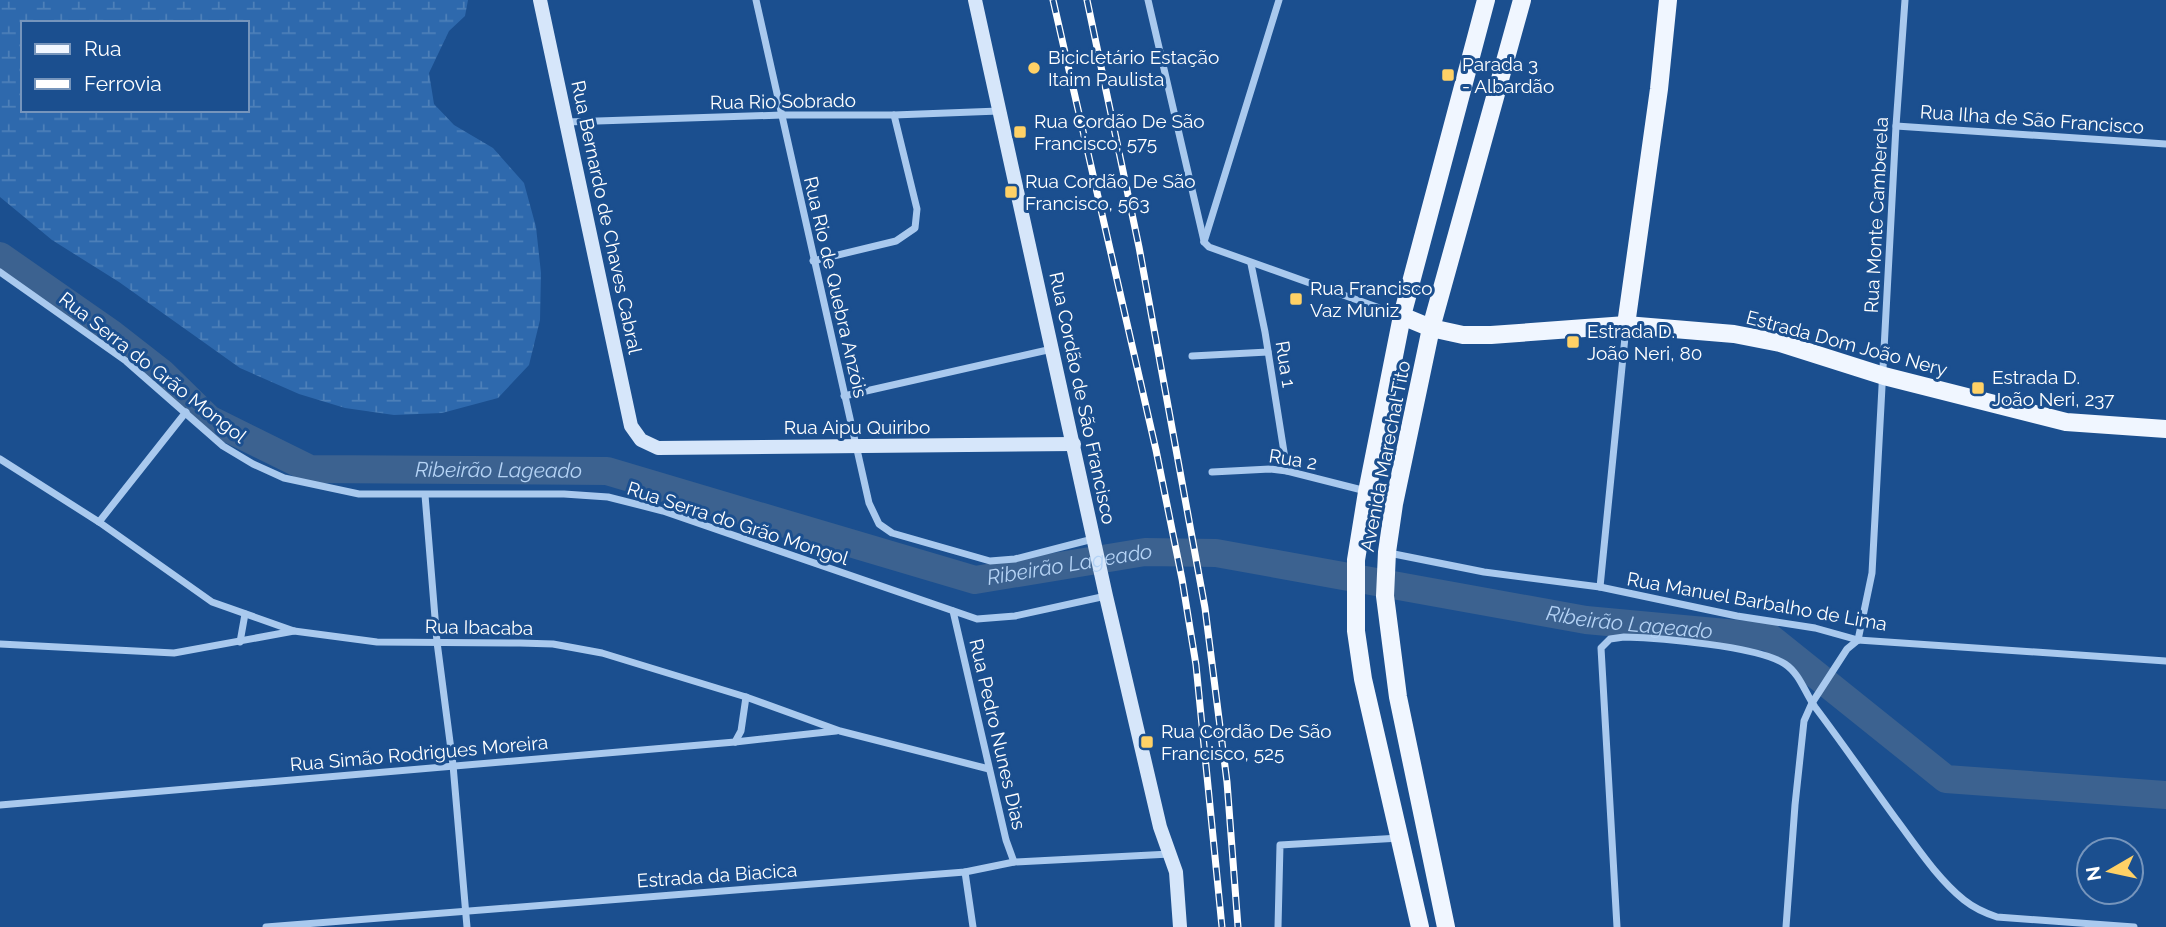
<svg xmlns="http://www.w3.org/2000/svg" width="2166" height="927" font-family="Raleway,sans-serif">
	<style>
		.wetland { fill: url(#wetland-marsh); fill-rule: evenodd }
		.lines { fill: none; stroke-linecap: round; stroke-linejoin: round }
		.river { stroke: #3c6290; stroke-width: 28 }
		.street { stroke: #a9c9ee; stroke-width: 7 }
		.secondary { stroke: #d6e6fa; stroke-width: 14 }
		.primary { stroke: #f0f6ff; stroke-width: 18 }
		.rail-casing { stroke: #fff; stroke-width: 7 }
		.rail { stroke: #1b4f8f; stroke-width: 4.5; stroke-dasharray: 13; stroke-linecap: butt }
		.poi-dot { fill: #ffd166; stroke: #1b4f8f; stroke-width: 2.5 }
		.labels { text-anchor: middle; stroke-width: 6; stroke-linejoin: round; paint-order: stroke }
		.poi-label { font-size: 19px; fill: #fff; stroke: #1b4f8f; text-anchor: start }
		.street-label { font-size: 19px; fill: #fff; stroke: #1b4f8f }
		.water-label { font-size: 21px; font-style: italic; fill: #b5d3f5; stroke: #1b4f8f }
	</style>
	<defs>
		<pattern id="wetland-marsh" width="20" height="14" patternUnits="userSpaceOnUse" patternTransform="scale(1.75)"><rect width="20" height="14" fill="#2e69ad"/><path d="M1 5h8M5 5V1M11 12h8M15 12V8" fill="none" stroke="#4d80b9"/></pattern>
	</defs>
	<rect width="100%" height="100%" fill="#1b4f8f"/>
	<path class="wetland" d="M0,0H468L465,16L449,31L429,73L434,104L454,125L493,148L524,183L536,227L541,273L540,320L529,365L498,398L442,413L394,415L345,408L299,394L240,368L119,282L52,240L0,197ZM23,23H247V110H23Z"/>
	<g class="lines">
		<path class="river" id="s1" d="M0,256L112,334L162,373L209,419L310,469L607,471L975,580L1145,552L1216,553L1586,620L1769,637L1946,779L2166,795"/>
		<g class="street">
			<path d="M756,0L869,503L879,524L892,533L990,561L1015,559L1093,539"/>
			<path d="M1148,0L1204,241"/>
			<path d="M567,122L782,115H894L999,111"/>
			<path d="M1896,126L2166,144"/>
			<path d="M1204,242L1279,0"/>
			<path d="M1204,242L1209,247L1402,316"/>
			<path d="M813,261L896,241L915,228L917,209L894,115"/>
			<path d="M1251,264L1265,332L1287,471"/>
			<path d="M0,272L126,361L223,446L253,464L284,478L359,494H564L608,497L663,511L977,619L1015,616L1106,596"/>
			<path d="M1192,356L1268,352"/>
			<path d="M844,396L1052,349"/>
			<path d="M0,459L99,522L212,602L294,631L377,642L520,643L553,644L602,653L746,697L840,731L989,769"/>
			<path d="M1212,472L1270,469L1287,471L1366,491"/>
			<path d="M425,495L437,642L453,765L467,927"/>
			<path d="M99,522L186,412"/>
			<path d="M1389,553L1484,572L1600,587L1737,616L1815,628L1858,640L2166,661"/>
			<path d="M1600,587L1626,327"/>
			<path d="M953,611L1006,840L1014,862"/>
			<path d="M1858,640L1872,573L1896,126L1905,0"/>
			<path d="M240,642L245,614"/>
			<path d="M0,644L174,653L294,631"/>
			<path d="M735,742L741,731L746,697"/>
			<path d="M0,805L735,742L836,731"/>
			<path d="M965,872L973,927"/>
			<path d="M266,927L965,872L1014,862L1170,854"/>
			<path d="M1278,927L1280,845L1400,838"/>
			<path d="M1617,927L1601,648L1610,639L1624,637C1659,638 1758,646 1785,664C1800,674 1805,693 1815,707C1843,744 1869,782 1896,819C1917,847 1937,878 1964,900C1974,908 1985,913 1997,917L2134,927"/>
			<path d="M1786,927L1795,805L1804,721L1812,703L1847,649L1858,640"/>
		</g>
		<g class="secondary">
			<path d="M540,0L631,426L641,440L658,448L1074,444"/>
			<path d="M975,0L1106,596L1160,827L1176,872L1180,927"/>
		</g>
		<g class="primary">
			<path d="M1402,316L1431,328L1463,335H1491L1626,325L1734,334L1780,343L1884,376L2066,422L2166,429"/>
			<path d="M1626,325L1659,89L1668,0"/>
			<path d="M1420,927L1363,679L1356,631V560L1367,492L1402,316L1486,0"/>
			<path d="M1446,927L1398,697L1385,596L1387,552L1394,504L1431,328L1522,0"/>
		</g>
		<defs>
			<g id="rail">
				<path d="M1053,0L1156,450L1182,579L1196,665L1222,927"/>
				<path d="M1087,0L1139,247L1205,608L1227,782L1238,927"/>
			</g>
		</defs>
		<use href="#rail" class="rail-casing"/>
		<use href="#rail" class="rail"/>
	</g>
	<g class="poi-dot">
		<circle cx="1034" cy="68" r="7"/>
		<rect x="1441" y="68" width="14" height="14" rx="3.5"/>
		<rect x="1013" y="125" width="14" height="14" rx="3.5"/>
		<rect x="1004" y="185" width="14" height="14" rx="3.5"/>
		<rect x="1289" y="292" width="14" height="14" rx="3.5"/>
		<rect x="1566" y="335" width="14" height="14" rx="3.5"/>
		<rect x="1971" y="381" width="14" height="14" rx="3.5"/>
		<rect x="1140" y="735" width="14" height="14" rx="3.5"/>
	</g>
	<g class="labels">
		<g class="poi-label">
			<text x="1048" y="64">Bicicletário Estação<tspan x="1048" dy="22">Itaim Paulista</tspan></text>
			<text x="1462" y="71">Parada 3<tspan x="1462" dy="22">- Albardão</tspan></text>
			<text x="1034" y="128">Rua Cordão De São<tspan x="1034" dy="22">Francisco, 575</tspan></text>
			<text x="1025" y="188">Rua Cordão De São<tspan x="1025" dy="22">Francisco, 563</tspan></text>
			<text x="1310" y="295">Rua Francisco<tspan x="1310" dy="22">Vaz Muniz</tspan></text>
			<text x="1587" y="338">Estrada D.<tspan x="1587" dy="22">João Neri, 80</tspan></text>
			<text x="1992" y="384">Estrada D.<tspan x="1992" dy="22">João Neri, 237</tspan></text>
			<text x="1161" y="738">Rua Cordão De São<tspan x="1161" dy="22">Francisco, 525</tspan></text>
		</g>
		<g class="street-label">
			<text transform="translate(783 101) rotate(-1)" y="7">Rua Rio Sobrado</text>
			<text transform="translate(2032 119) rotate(4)" y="7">Rua Ilha de São Francisco</text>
			<text transform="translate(1876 215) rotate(-87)" y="7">Rua Monte Camberela</text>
			<text transform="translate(607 217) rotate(78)" y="7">Rua Bernardo de Chaves Cabral</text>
			<text transform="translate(836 287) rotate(77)" y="7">Rua Rio de Quebra Anzóis</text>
			<text transform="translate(1847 343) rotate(15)" y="7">Estrada Dom João Nery</text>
			<text transform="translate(1286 364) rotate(81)" y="7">Rua 1</text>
			<text transform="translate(153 367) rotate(38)" y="7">Rua Serra do Grão Mongol</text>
			<text transform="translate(1083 398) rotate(78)" y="7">Rua Cordão de São Francisco</text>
			<text x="857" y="434">Rua Aipu Quiribo</text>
			<text transform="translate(1385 456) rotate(-79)" y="7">Avenida Marechal Tito</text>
			<text transform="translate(1293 459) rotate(9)" y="7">Rua 2</text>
			<text transform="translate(738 523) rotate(18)" y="7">Rua Serra do Grão Mongol</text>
			<text transform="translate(1757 601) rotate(10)" y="7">Rua Manuel Barbalho de Lima</text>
			<text transform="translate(479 627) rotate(1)" y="7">Rua Ibacaba</text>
			<text transform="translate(998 734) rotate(77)" y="7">Rua Pedro Nunes Dias</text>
			<text transform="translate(419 753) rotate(-5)" y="7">Rua Simão Rodrigues Moreira</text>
			<text transform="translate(717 875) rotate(-4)" y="7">Estrada da Biacica</text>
		</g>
		<g class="water-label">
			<text dy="7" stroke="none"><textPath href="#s1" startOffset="567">Ribeirão Lageado</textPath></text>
			<text dy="7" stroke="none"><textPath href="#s1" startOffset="1155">Ribeirão Lageado</textPath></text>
			<text dy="7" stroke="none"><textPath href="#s1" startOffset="1722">Ribeirão Lageado</textPath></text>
		</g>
	</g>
	<rect x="21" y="21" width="228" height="91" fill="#1b4f8f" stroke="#7695bc" stroke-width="2"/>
	<rect x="35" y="44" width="35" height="10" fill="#f0f6ff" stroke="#7695bc" stroke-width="2"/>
	<text x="84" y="56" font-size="21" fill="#ffffff">Rua</text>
	<rect x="35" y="79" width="35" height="10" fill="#ffffff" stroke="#7695bc" stroke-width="2"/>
	<text x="84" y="91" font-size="21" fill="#ffffff">Ferrovia</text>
	<g transform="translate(2110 871) rotate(261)"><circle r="33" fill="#1b4f8f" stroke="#7695bc" stroke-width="2"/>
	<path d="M0-5L12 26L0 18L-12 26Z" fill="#ffd166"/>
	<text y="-10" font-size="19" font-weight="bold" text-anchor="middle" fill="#ffffff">N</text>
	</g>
</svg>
